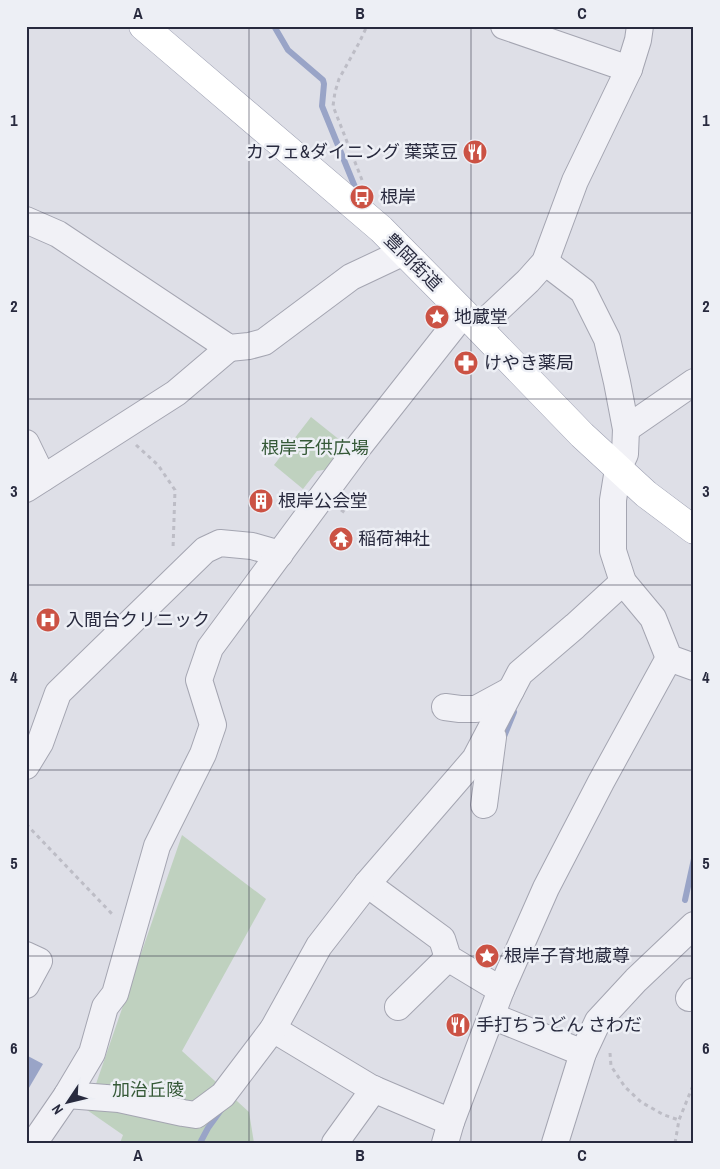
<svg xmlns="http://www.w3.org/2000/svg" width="720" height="1169" font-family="'Archivo Narrow','Noto Sans JP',sans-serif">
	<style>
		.green { fill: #bfd1bf }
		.water { fill: #99a4c7 }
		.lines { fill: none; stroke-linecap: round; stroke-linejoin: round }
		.stream { stroke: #99a4c7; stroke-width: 6 }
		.minor-casing { stroke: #a4a5b1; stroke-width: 28 }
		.major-casing { stroke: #9ea1b3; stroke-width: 29 }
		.path { stroke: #bdbdc6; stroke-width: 3; stroke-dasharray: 4 4; stroke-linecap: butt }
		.minor { stroke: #f1f1f6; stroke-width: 26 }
		.major { stroke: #fff; stroke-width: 28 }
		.grid { fill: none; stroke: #282a3e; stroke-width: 1; stroke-opacity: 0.55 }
		.labels { text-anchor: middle; stroke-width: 5; stroke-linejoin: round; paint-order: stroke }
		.poi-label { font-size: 18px; fill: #282a3e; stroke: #edeff5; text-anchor: start }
		.street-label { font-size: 18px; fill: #282a3e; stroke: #edeff5 }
		.park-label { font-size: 18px; fill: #355937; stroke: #edeff5 }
		.neatline { fill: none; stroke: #282a3e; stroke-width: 2 }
		.grid-label { font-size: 16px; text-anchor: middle; font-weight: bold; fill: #282a3e }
	</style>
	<rect width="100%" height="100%" fill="#dedfe7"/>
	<g class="green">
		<path d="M311,417L346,445L329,469L317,471L303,489L274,465Z"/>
		<path d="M182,835L266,899L182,1051L249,1112L254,1143H120L123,1135L87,1110Z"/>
	</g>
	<path class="water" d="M26,1055L43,1064L26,1093Z"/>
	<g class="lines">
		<g class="stream">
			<path d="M274,26L288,50L323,80L324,84L322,106L357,192"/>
			<path d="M503,739L514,712"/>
			<path d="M685,900L694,859"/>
			<path d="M200,1143L208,1128L221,1110"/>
		</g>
		<defs>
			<g id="minor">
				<path d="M504,26L629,69"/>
				<path d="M26,220L58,234L229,348L249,346L264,342L351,277L404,252"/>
				<path d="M545,262L583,291L607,339L617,382L626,429L625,454L618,469L613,500V551L623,582L653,618L669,658L694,667"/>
				<path d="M478,328L528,281L545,262L575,181L629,69L638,40L640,26"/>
				<path d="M626,429L694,382"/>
				<path d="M26,443L43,478"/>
				<path d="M26,489L176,393L229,348"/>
				<path d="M445,707L460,709H476L511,690"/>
				<path d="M26,766L40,743L58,693L205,550L220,543L252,546L280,554"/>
				<path d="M484,805L493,737"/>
				<path d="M367,884L374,889L442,939L448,958L501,990"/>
				<path d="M26,955L39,961L26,985"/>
				<path d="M689,998L694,991"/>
				<path d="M398,1007L448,958"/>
				<path d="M492,1016L583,1053"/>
				<path d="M273,1029L371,1088L451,1122"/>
				<path d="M67,1095L119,1099L183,1113L196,1115L223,1095L273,1029L319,946L367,884L475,759L520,673L575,626L623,582"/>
				<path d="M34,1143L67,1095L92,1053L105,1007L115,994L157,846L203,754L213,725L199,680L210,648L360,445L464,313"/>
				<path d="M335,1143L374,1089"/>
				<path d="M445,1143L451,1122L501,990L546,888L601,782L669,658"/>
				<path d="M555,1143L583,1053L598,1021L636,980L694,925"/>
			</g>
			<path id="major" d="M143,26L381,229L464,313L582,435L646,494L694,530"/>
		</defs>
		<use href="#minor" class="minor-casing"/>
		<use href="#major" class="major-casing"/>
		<g class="path">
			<path d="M362,180L333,106L335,92L339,79L359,43L367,26"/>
			<path d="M136,445L158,465L175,490L173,549"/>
			<path d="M341,510L347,514"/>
			<path d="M26,824L114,916"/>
			<path d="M610,1053L611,1066L625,1087L641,1102L664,1115L679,1120"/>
			<path d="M675,1143L679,1120L694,1083"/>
		</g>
		<use href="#minor" class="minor"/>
		<use href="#major" class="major"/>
	</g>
	<path class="grid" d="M249,26V1143M471,26V1143M26,213H694M26,399H694M26,585H694M26,770H694M26,956H694"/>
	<defs>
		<symbol id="restaurant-disc" viewBox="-11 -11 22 22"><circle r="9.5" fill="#cb5244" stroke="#edeff5"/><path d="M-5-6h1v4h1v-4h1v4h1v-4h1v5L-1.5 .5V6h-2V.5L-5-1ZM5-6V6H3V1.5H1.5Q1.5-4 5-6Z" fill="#fff"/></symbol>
		<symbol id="bus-disc" viewBox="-11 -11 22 22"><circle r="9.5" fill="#cb5244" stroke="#edeff5"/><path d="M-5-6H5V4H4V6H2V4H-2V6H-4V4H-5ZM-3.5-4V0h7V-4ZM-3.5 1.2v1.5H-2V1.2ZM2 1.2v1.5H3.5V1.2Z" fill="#fff"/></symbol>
		<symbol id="sight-disc" viewBox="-11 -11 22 22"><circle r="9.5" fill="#cb5244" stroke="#edeff5"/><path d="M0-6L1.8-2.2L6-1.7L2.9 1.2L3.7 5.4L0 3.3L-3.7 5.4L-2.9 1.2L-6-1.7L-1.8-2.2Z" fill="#fff"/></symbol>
		<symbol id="pharmacy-disc" viewBox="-11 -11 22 22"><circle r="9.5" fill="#cb5244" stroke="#edeff5"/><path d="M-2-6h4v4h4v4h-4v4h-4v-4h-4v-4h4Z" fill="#fff"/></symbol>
		<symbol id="building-disc" viewBox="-11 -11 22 22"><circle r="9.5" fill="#cb5244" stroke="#edeff5"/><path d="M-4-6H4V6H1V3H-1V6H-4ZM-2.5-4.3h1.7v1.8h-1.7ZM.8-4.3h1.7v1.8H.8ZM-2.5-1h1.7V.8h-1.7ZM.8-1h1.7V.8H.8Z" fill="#fff"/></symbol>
		<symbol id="temple-disc" viewBox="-11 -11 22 22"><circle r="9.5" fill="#cb5244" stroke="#edeff5"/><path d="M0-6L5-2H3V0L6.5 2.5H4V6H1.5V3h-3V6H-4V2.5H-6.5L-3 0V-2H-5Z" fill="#fff"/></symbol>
		<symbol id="hospital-disc" viewBox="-11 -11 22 22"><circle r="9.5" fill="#cb5244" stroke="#edeff5"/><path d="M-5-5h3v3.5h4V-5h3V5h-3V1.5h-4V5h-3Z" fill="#fff"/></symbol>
	</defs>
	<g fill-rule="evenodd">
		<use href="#restaurant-disc" x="461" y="138" width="28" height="28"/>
		<use href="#bus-disc" x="348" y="183" width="28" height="28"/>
		<use href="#sight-disc" x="423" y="303" width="28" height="28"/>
		<use href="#pharmacy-disc" x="452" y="349" width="28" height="28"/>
		<use href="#building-disc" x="247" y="487" width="28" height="28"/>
		<use href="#temple-disc" x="327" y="525" width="28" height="28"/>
		<use href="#hospital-disc" x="34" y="606" width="28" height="28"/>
		<use href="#sight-disc" x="473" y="942" width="28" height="28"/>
		<use href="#restaurant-disc" x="444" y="1011" width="28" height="28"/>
	</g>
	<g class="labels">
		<g class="poi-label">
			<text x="458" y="158" text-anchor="end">カフェ&amp;ダイニング 葉菜豆</text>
			<text x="380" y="203">根岸</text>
			<text x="454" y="323">地蔵堂</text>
			<text x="484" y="369">けやき薬局</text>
			<text x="278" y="507">根岸公会堂</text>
			<text x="358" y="545">稲荷神社</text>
			<text x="66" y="626">入間台クリニック</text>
			<text x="504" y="962">根岸子育地蔵尊</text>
			<text x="476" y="1031">手打ちうどん さわだ</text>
		</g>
		<g class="street-label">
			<text transform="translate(413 262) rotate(45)" y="6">豊岡街道</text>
		</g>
		<g class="park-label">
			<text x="315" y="454">根岸子供広場</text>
			<text x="148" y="1096">加治丘陵</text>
		</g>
	</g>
	<rect width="720" height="1169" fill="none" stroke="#edeff5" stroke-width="55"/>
	<g transform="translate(68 1102) rotate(235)" stroke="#edeff5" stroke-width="4" paint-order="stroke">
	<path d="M0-4L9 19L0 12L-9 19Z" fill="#282a3e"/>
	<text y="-8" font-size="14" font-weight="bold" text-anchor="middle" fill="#282a3e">N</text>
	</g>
	<rect x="28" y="28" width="664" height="1114" class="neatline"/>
	<g class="grid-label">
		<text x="138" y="19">A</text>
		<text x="360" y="19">B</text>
		<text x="582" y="19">C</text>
		<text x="14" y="126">1</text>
		<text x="706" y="126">1</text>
		<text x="14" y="312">2</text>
		<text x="706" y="312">2</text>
		<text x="14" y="497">3</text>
		<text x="706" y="497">3</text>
		<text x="14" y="683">4</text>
		<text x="706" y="683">4</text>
		<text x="14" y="869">5</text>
		<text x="706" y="869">5</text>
		<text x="14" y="1054">6</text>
		<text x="706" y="1054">6</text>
		<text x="138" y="1161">A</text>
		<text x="360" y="1161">B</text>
		<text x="582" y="1161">C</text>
	</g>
</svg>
